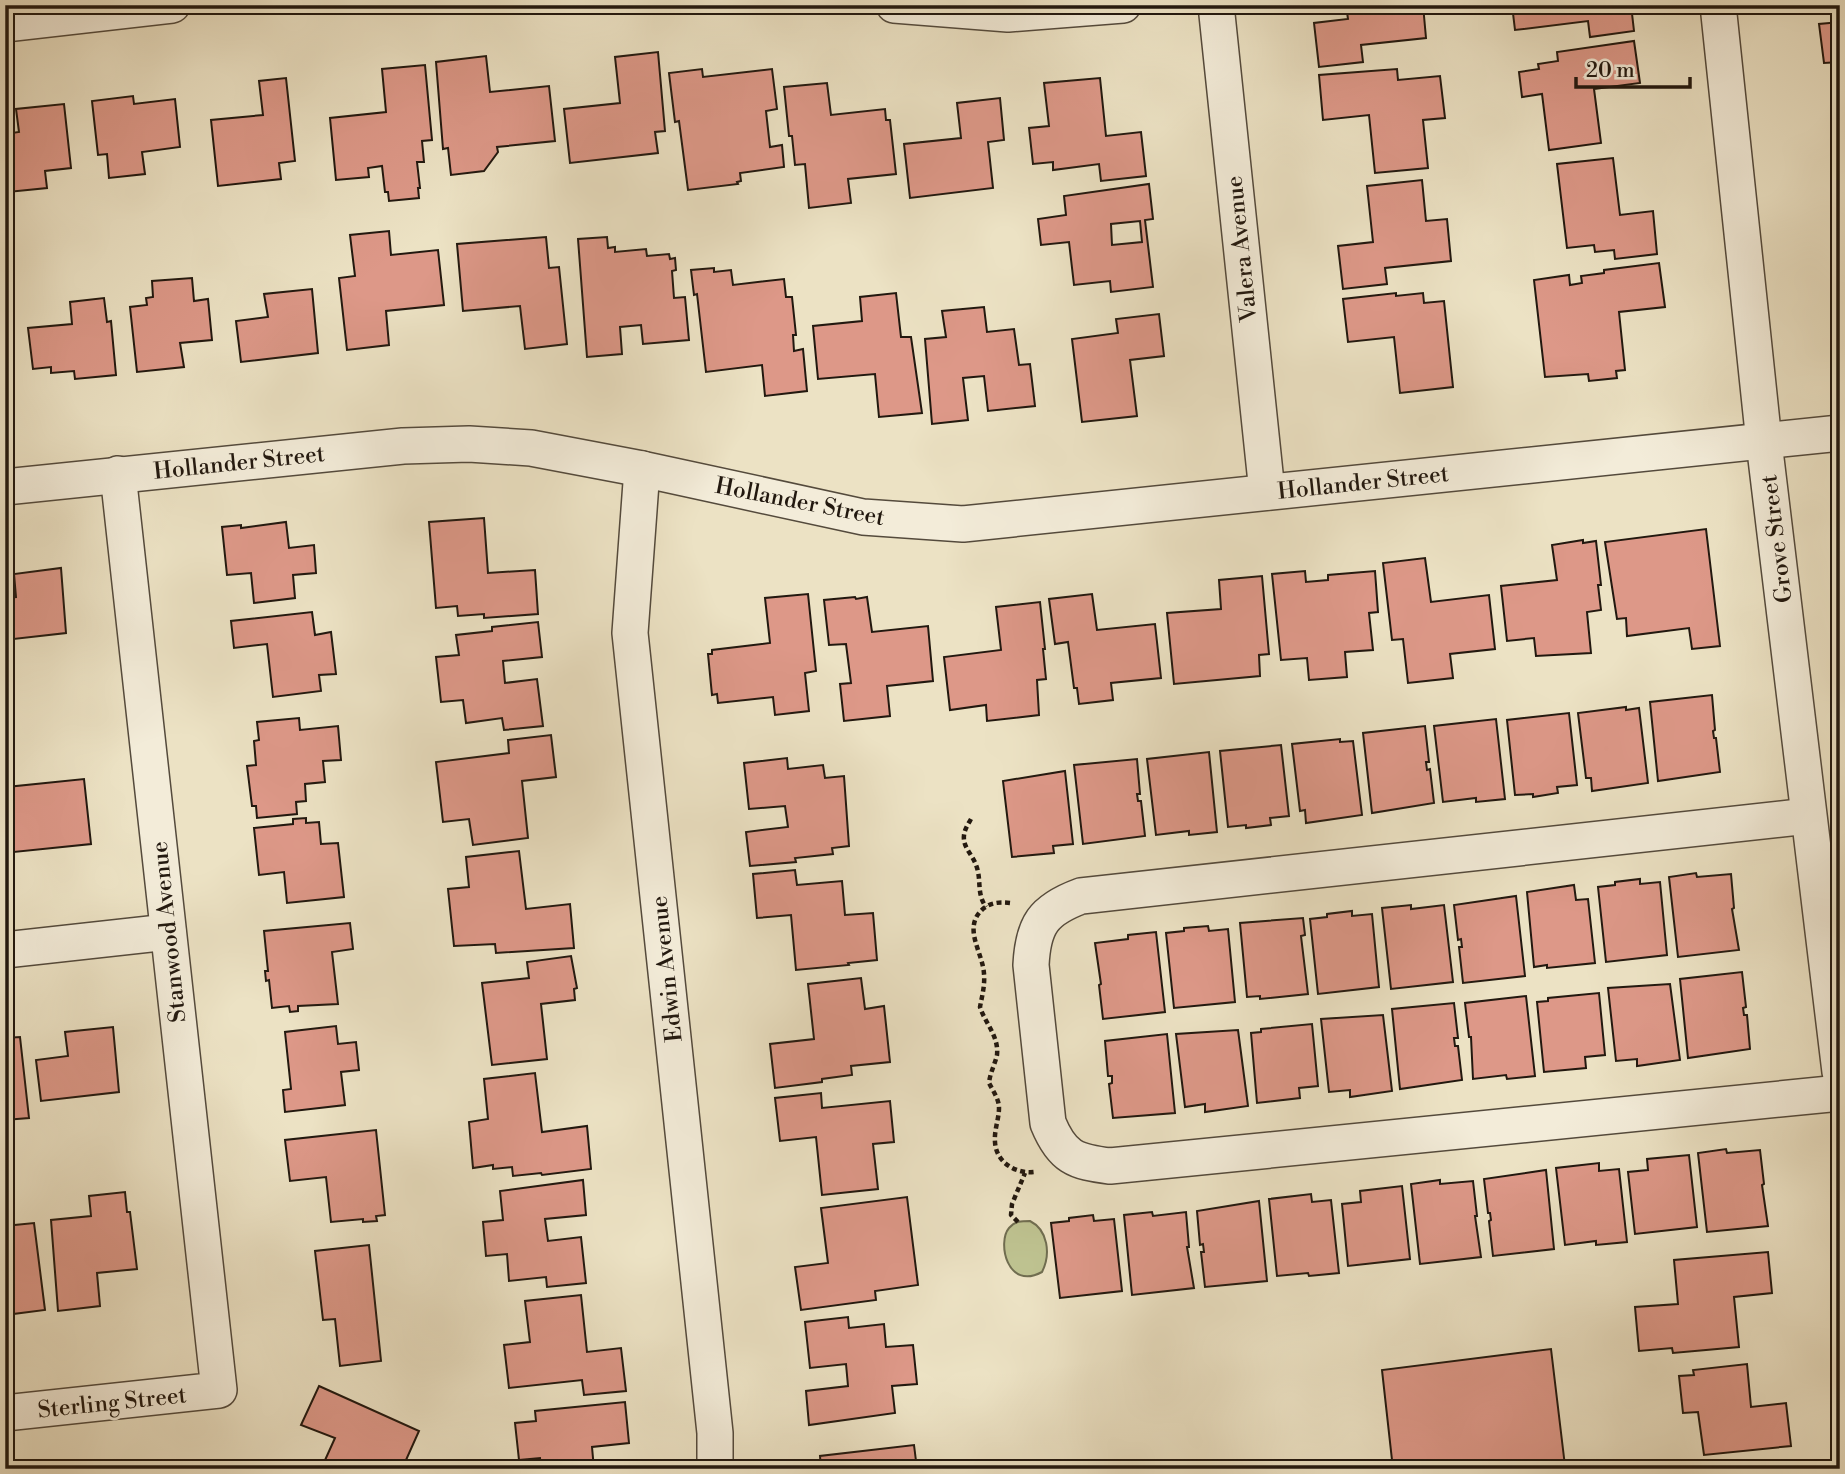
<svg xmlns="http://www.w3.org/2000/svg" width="1845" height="1474" font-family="'Libre Bodoni',serif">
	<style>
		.green { fill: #bec290; stroke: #706d50; stroke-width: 2 }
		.building { fill: #dd9888; stroke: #22180f; stroke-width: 2; fill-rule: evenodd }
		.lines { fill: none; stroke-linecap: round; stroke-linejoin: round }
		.street-casing { stroke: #544a3c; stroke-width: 38 }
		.path { stroke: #22180f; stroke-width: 4.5; stroke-dasharray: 5 3.5; stroke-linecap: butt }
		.street { stroke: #f3ecd9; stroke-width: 35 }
		.labels { text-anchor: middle; stroke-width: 6; stroke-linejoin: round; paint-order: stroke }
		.street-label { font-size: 23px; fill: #22180f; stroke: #f3ecd9 }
	</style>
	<rect width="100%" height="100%" fill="#ece2c4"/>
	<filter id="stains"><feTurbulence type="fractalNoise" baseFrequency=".00286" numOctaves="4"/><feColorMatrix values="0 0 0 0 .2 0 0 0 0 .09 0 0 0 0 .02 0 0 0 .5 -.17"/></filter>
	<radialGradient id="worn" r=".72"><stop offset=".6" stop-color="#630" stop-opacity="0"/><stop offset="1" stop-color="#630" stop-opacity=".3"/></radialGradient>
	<path class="green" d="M1030,1221C1048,1230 1051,1254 1042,1272C1007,1291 997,1242 1009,1228C1015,1221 1022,1221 1030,1221Z"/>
	<g class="building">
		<path d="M1346,5H1423L1426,38L1361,45L1363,62L1319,67L1314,23L1348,19Z"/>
		<path d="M1512,5H1631L1634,31L1590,37L1588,21L1515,30Z"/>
		<path d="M1840,22V62L1824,63L1819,24Z"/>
		<path d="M1634,41L1640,83L1594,89L1601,143L1549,150L1542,94L1522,97L1519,72L1539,69L1538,64L1558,61L1557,52Z"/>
		<path d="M658,52L665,131L655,132L658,153L570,163L564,109L620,103L615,57Z"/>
		<path d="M486,56L490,92L549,86L555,141L497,147L498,152L484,171L451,175L448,148L443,149L436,62Z"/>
		<path d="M425,65L432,140L422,141L424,162H417L420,188H418L419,198L389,201L388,192H385L382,166L368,168L369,177L336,180L330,118L386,112L382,69Z"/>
		<path d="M702,69L703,77L772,69L777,109L766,111L770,147L782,145L784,167L740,173L741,181L737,182L738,184L688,190L679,121L675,122L669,73Z"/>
		<path d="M1397,69L1398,80L1440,76L1445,118L1423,120L1428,168L1375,173L1369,115L1323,120L1319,75Z"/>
		<path d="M286,78L295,161L279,163L281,179L218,186L211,120L263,115L259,81Z"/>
		<path d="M1100,78L1106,136L1141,132L1146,176L1101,181L1099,164L1053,170V162L1033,164L1029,128L1049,126L1044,83Z"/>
		<path d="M827,83L831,115L885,109L886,120H890L896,174L848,179L851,203L809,208L805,164L795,165L792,136H789L784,87Z"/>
		<path d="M133,96L134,104L175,99L180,147L142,152L145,174L109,178L107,154L98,155L92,101Z"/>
		<path d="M1000,98L1004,140L988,142L993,188L910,198L904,144L961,138L957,103Z"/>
		<path d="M64,104L71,168L45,171L47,188L8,192L5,177V134L19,132L16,109Z"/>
		<path d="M1613,158L1620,215L1653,211L1657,254L1615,259L1614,250L1595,252L1594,245L1567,248L1557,164Z"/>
		<path d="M1422,180L1426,221L1447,219L1451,261L1385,268L1387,284L1343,289L1338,246L1373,242L1367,186Z"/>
		<path d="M1149,184L1153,219L1145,220L1153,287L1111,292L1110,281L1074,285L1069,242L1041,245L1038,219L1066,215L1064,196ZM1140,221L1142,242L1112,245L1111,224Z"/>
		<path d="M389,231L391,255L438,250L444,305L386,311L389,345L347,350L339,278L355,276L350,235Z"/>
		<path d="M546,237L549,268L559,267L567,344L525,349L520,306L463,311L457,244Z"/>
		<path d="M607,237L608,248L615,247V252L646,249L647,256L669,254L670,259L675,258L676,270L672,271L674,298L685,297L689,340L643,344L641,325L620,327L622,354L587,357L578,239Z"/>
		<path d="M1659,263L1665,307L1619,312L1625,370L1616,371L1617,378L1589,381L1588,374L1545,377L1534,280L1569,275L1570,285L1582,283L1581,276L1604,273V270Z"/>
		<path d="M714,268V272L731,270L733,285L784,279L786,297H792L796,335H793L794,351L803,349L807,391L765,396L762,365L706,372L697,294L694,295L691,270Z"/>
		<path d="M192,278L194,301L208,299L212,340L180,343L184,367L137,372L130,307L147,305L146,298L153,297L152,281Z"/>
		<path d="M312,289L318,353L241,362L236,321L268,317L264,294Z"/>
		<path d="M896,293L901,337H911L922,413L879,417L875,374L818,379L813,326L862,321L860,297Z"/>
		<path d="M1396,293V296L1423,293L1424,303L1444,301L1453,387L1400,393L1394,337L1348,342L1343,299Z"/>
		<path d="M104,298L107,322L111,321L116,375L75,379L74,371L51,373V367L33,369L28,328L72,324L70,302Z"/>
		<path d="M984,307L987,332L1014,329L1019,365L1030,364L1035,406L988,411L984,376L963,378L968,420L932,424L925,339L946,337L942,311Z"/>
		<path d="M1159,314L1164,356L1130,360L1137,416L1082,422L1072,339L1118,333L1116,319Z"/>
		<path d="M484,518L488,573L535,570L538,614L484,618V614L458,616L457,606L436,608L429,522Z"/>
		<path d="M286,522L289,548L314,545L316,573L293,575L295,598L254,603L251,573L227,575L222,527L241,525V528Z"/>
		<path d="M1706,529L1720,646L1692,649L1689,628L1627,636L1626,618L1617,619L1605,542Z"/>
		<path d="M1583,540V543L1596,541L1601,585H1598L1601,610L1587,612L1591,653L1536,656L1534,638L1507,641L1501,586L1557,580L1552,545Z"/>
		<path d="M1425,558L1431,602L1489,595L1495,649L1450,654L1453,678L1408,683L1403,639L1392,640L1383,563Z"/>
		<path d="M61,568L66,633L5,640V598L16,597L14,574Z"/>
		<path d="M1305,571L1306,582L1328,580V575L1375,571L1378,612L1369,613L1373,650L1345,652L1347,677L1309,680L1307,658L1281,660L1272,574Z"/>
		<path d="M1262,576L1269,654L1259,655L1260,676L1174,684L1167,613L1221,609L1219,580Z"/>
		<path d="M808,594L816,671L805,673L809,711L775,715L773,697L718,703L717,694L712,695L708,654H712V650L770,643L765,598Z"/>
		<path d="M1092,594L1097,630L1155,624L1161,678L1111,683L1113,700L1079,704L1077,688H1074L1068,642L1055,644L1049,599Z"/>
		<path d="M855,597L856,599L867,597L872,632L928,626L933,681L887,686L890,716L844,721L840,684L851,683L846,644L829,645L824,600Z"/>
		<path d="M1040,602L1045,649H1043L1046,679L1037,680L1039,715L987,721L986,705L950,710L944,657L1001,650L996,607Z"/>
		<path d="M312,612L315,635L331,632L336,674L319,675L321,691L273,697L267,644L234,648L231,621Z"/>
		<path d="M538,622L542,657L503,661L505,683L537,679L543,726L504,730L502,718L466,723L463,700L441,702L436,657L459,655L456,635L492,631V627Z"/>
		<path d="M1712,695L1715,730L1713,731L1714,738H1716L1720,772L1658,781L1650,702Z"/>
		<path d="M1626,707V710L1639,708L1648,783L1592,791L1591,778H1586L1578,713Z"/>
		<path d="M1569,713L1577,785L1557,787L1558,793L1533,797V794L1515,795L1507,720Z"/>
		<path d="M299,718L300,730L338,726L341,760L323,761L325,782L305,784L306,801L296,802L297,814L257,818L256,806H252L247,766L256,765L254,741L259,740L257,722Z"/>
		<path d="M1496,719L1505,799L1476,802V798L1443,802L1434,726Z"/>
		<path d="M1425,726L1429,762H1426L1427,770L1430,769L1434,803L1372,813L1363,733Z"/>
		<path d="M551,735L556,777L522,781L528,838L473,845L469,819L443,822L436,762L509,753L508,740Z"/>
		<path d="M1340,739V742L1353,741L1362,815L1306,823L1305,810L1300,811L1292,744Z"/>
		<path d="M1281,745L1289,816L1270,818L1271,825L1246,828V825L1228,827L1220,751Z"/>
		<path d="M1209,752L1217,832L1189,835V831L1156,835L1147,759Z"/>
		<path d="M787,758L788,769L823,765L825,778L844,776L849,846L832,848L833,854L795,858L796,862L750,866L746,832L788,827L785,806L749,809L744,763Z"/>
		<path d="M1137,759L1140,794H1137L1138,801H1141L1145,836L1083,844L1074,765Z"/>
		<path d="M1065,771L1073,844L1053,846L1054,853L1012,857L1003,781Z"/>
		<path d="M84,779L91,844L14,852L7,787Z"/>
		<path d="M306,818V823L319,822L321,844L338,843L344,897L287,903L284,872L259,875L254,828L293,824V819Z"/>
		<path d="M519,851L526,909L570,904L574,948L496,953L495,944L454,946L448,889L469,887L466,857Z"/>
		<path d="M795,870L797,885L842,881L845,915L873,913L877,960L848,963L849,965L796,970L791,915L757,918L753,874Z"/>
		<path d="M1696,873L1697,877L1731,874L1734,908L1732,909L1739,950L1678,957L1669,877Z"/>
		<path d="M1640,879V884L1660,882L1667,955L1606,962L1598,887L1615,885V882Z"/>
		<path d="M1574,885L1576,900L1588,899L1595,963L1547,968V965L1534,967L1527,892Z"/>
		<path d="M1516,896L1525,976L1463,983L1459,947H1462L1461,939L1458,940L1454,905Z"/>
		<path d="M1411,905V909L1444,905L1453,982L1391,989L1382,908Z"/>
		<path d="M1352,911V916L1372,914L1379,987L1318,994L1310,919L1327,917V914Z"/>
		<path d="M1303,918L1305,935L1301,936L1308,994L1260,999V996L1247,997L1240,923Z"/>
		<path d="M350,923L353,949L332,952L338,1004L298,1006V1011L290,1012L289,1006L272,1008L269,980L266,981L265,971H268L264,931Z"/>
		<path d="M1208,926L1209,931L1228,929L1235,1002L1174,1008L1166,933L1184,931V928Z"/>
		<path d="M1156,932L1165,1012L1103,1019L1099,985L1101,984L1095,943L1128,939V935Z"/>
		<path d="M571,956L577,988L574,989L575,1000L541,1004L547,1059L492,1065L482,983L529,978L527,962Z"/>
		<path d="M1742,972L1746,1007L1743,1008L1744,1015H1747L1750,1049L1688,1058L1680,979Z"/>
		<path d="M861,978L865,1009L884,1006L890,1062L851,1066L852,1075L822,1079V1082L775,1088L770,1044L814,1039L808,984Z"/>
		<path d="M1670,984L1680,1060L1637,1066V1059L1616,1061L1608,988Z"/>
		<path d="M1599,993L1605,1055L1585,1057L1586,1068L1544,1072L1537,1002L1548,1001V998Z"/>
		<path d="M1526,996L1535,1076L1507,1079L1506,1075L1473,1079L1471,1037H1469L1465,1003Z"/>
		<path d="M1454,1003L1458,1038H1454L1455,1046H1458L1462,1080L1400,1089L1392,1009Z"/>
		<path d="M1383,1015L1392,1091L1350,1097V1090L1329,1092L1321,1019Z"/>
		<path d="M1312,1024L1318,1086L1299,1088L1300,1098L1257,1103L1251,1033L1261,1032V1029Z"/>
		<path d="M336,1026L338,1044L356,1042L359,1070L341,1072L345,1105L285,1112L283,1090L291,1089L285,1032Z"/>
		<path d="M113,1027L119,1092L41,1101L36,1060L68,1056L65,1032Z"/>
		<path d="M1238,1030L1248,1106L1205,1112V1104L1185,1107L1176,1034Z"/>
		<path d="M1167,1034L1175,1113L1113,1118L1109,1084L1112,1083V1076H1108L1105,1041Z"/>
		<path d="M20,1037L29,1118L5,1120V1038Z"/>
		<path d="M535,1073L542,1132L587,1126L591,1169L542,1175L541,1173L513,1176L512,1167L493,1169V1165L473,1168L469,1122L488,1119L484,1079Z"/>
		<path d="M821,1093L822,1108L890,1101L894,1142L873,1144L878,1189L822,1195L816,1137L780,1141L775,1098Z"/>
		<path d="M376,1130L385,1215L376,1216L377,1221L363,1222V1219L331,1222L326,1177L290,1181L285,1140Z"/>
		<path d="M1726,1149L1727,1153L1760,1150L1764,1184L1762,1185L1768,1226L1707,1232L1698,1153Z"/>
		<path d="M1689,1155L1697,1227L1635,1234L1628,1172L1648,1170L1647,1159Z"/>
		<path d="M1599,1163V1171L1619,1169L1627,1242L1596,1245V1241L1565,1245L1556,1168Z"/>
		<path d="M1546,1170L1554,1249L1493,1256L1489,1221L1491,1220L1490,1213H1488L1484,1179Z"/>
		<path d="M583,1180L586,1215L545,1219L548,1241L581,1237L586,1283L547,1287L546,1277L509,1281L507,1254L486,1256L483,1222L503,1220L500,1191Z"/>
		<path d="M1440,1180V1184L1473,1181L1477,1216H1475L1481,1257L1420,1264L1411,1184Z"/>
		<path d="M1402,1186L1410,1259L1348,1266L1342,1204L1361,1202L1360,1191Z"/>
		<path d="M125,1192L127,1212H130L137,1269L97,1273L100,1306L58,1311L51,1220L91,1216L89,1196Z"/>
		<path d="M1311,1194L1312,1202L1331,1200L1339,1273L1309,1276L1308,1273L1277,1276L1269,1199Z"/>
		<path d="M907,1197L918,1285L875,1291L876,1300L801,1310L795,1267L828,1263L821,1208Z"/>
		<path d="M1259,1201L1267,1281L1205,1287L1201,1252H1204L1203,1244L1200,1245L1197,1211Z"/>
		<path d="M1152,1212L1153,1216L1186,1212L1189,1247H1187L1194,1288L1132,1295L1124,1215Z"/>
		<path d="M1093,1215L1094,1221L1114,1219L1122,1291L1060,1298L1051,1223L1069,1221V1218Z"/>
		<path d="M34,1223L45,1310L5,1315V1226Z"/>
		<path d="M369,1245L381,1361L340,1366L335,1319L323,1320L315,1251Z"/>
		<path d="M1768,1252L1772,1293L1734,1297L1739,1347L1673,1353L1672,1348L1639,1351L1635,1307L1678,1304L1674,1260Z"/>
		<path d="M581,1295L587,1352L621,1348L626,1391L584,1395L582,1380L509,1388L504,1345L530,1342L525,1301Z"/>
		<path d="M848,1317L849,1328L884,1324L886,1347L913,1345L917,1384L892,1386L895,1413L809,1425L806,1391L848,1386L846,1364L810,1368L805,1322Z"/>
		<path d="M1551,1349L1565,1466L1539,1469H1393L1382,1370Z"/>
		<path d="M1747,1364L1751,1407L1786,1403L1791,1446L1704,1455L1698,1412L1683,1413L1679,1376L1694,1375L1693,1370Z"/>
		<path d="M319,1386L419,1431L402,1469H321L335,1438L301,1425Z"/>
		<path d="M625,1402L629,1443L592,1447L594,1469H541L540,1458L519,1460L515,1423L536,1421L535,1411Z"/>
		<path d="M914,1445L917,1469H821L820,1456Z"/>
	</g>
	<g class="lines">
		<defs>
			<g id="street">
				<path d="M894,5L1008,14L1123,5"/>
				<path d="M1216,5L1267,492"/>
				<path d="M1718,5L1764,442L1840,1072"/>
				<path d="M5,24L172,5"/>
				<path d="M642,469L630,633L715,1433V1469"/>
				<path d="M5,487L403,446L469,444L531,448L642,469L863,517L963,524L1840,433"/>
				<path d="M1808,816L1081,896C1043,910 1033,925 1031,965L1048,1123C1062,1157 1075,1162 1110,1166L1840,1093"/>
				<path d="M5,950L168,932"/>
				<path d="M5,1413L219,1390L118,474"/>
			</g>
		</defs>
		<use href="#street" class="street-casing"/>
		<g class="path">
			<path d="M971,819C967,826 963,832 964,840C965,849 973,856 976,865C982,880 976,893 986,907"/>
			<path d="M1010,903C1001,902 992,902 984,908C961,927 983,952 984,974C985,986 982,996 980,1007C985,1023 999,1036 997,1055C995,1064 990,1073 989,1083C993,1091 999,1099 999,1108C999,1119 994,1130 995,1142C996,1162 1015,1174 1034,1172"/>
			<path d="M1018,1222L1011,1215L1012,1204L1025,1173"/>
		</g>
		<use href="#street" class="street"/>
	</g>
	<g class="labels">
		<g class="street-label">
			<text transform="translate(1241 249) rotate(-96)" y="8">Valera Avenue</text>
			<text transform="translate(239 462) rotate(-6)" y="8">Hollander Street</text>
			<text transform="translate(1363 482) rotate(-6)" y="8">Hollander Street</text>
			<text transform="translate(800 501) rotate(11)" y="8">Hollander Street</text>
			<text transform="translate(1776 539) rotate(-97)" y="8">Grove Street</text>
			<text transform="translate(168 932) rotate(-96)" y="8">Stanwood Avenue</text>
			<text transform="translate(666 969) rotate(-96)" y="8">Edwin Avenue</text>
			<text transform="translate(112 1402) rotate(-6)" y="8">Sterling Street</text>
		</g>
	</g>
	<rect width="1845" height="1474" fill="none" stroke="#ece2c4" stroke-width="28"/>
	<rect x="7" y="7" width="1831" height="1460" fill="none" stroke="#22180f" stroke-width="3.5"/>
	<rect x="14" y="14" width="1817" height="1446" fill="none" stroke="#22180f" stroke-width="2"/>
	<path d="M1576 77v10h114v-10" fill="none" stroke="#22180f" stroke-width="3.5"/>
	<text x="1586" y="77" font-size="21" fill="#22180f" stroke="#f3ecd9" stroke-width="5" paint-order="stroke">20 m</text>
	<rect width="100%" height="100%" filter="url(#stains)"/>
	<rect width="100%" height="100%" fill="url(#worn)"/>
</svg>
